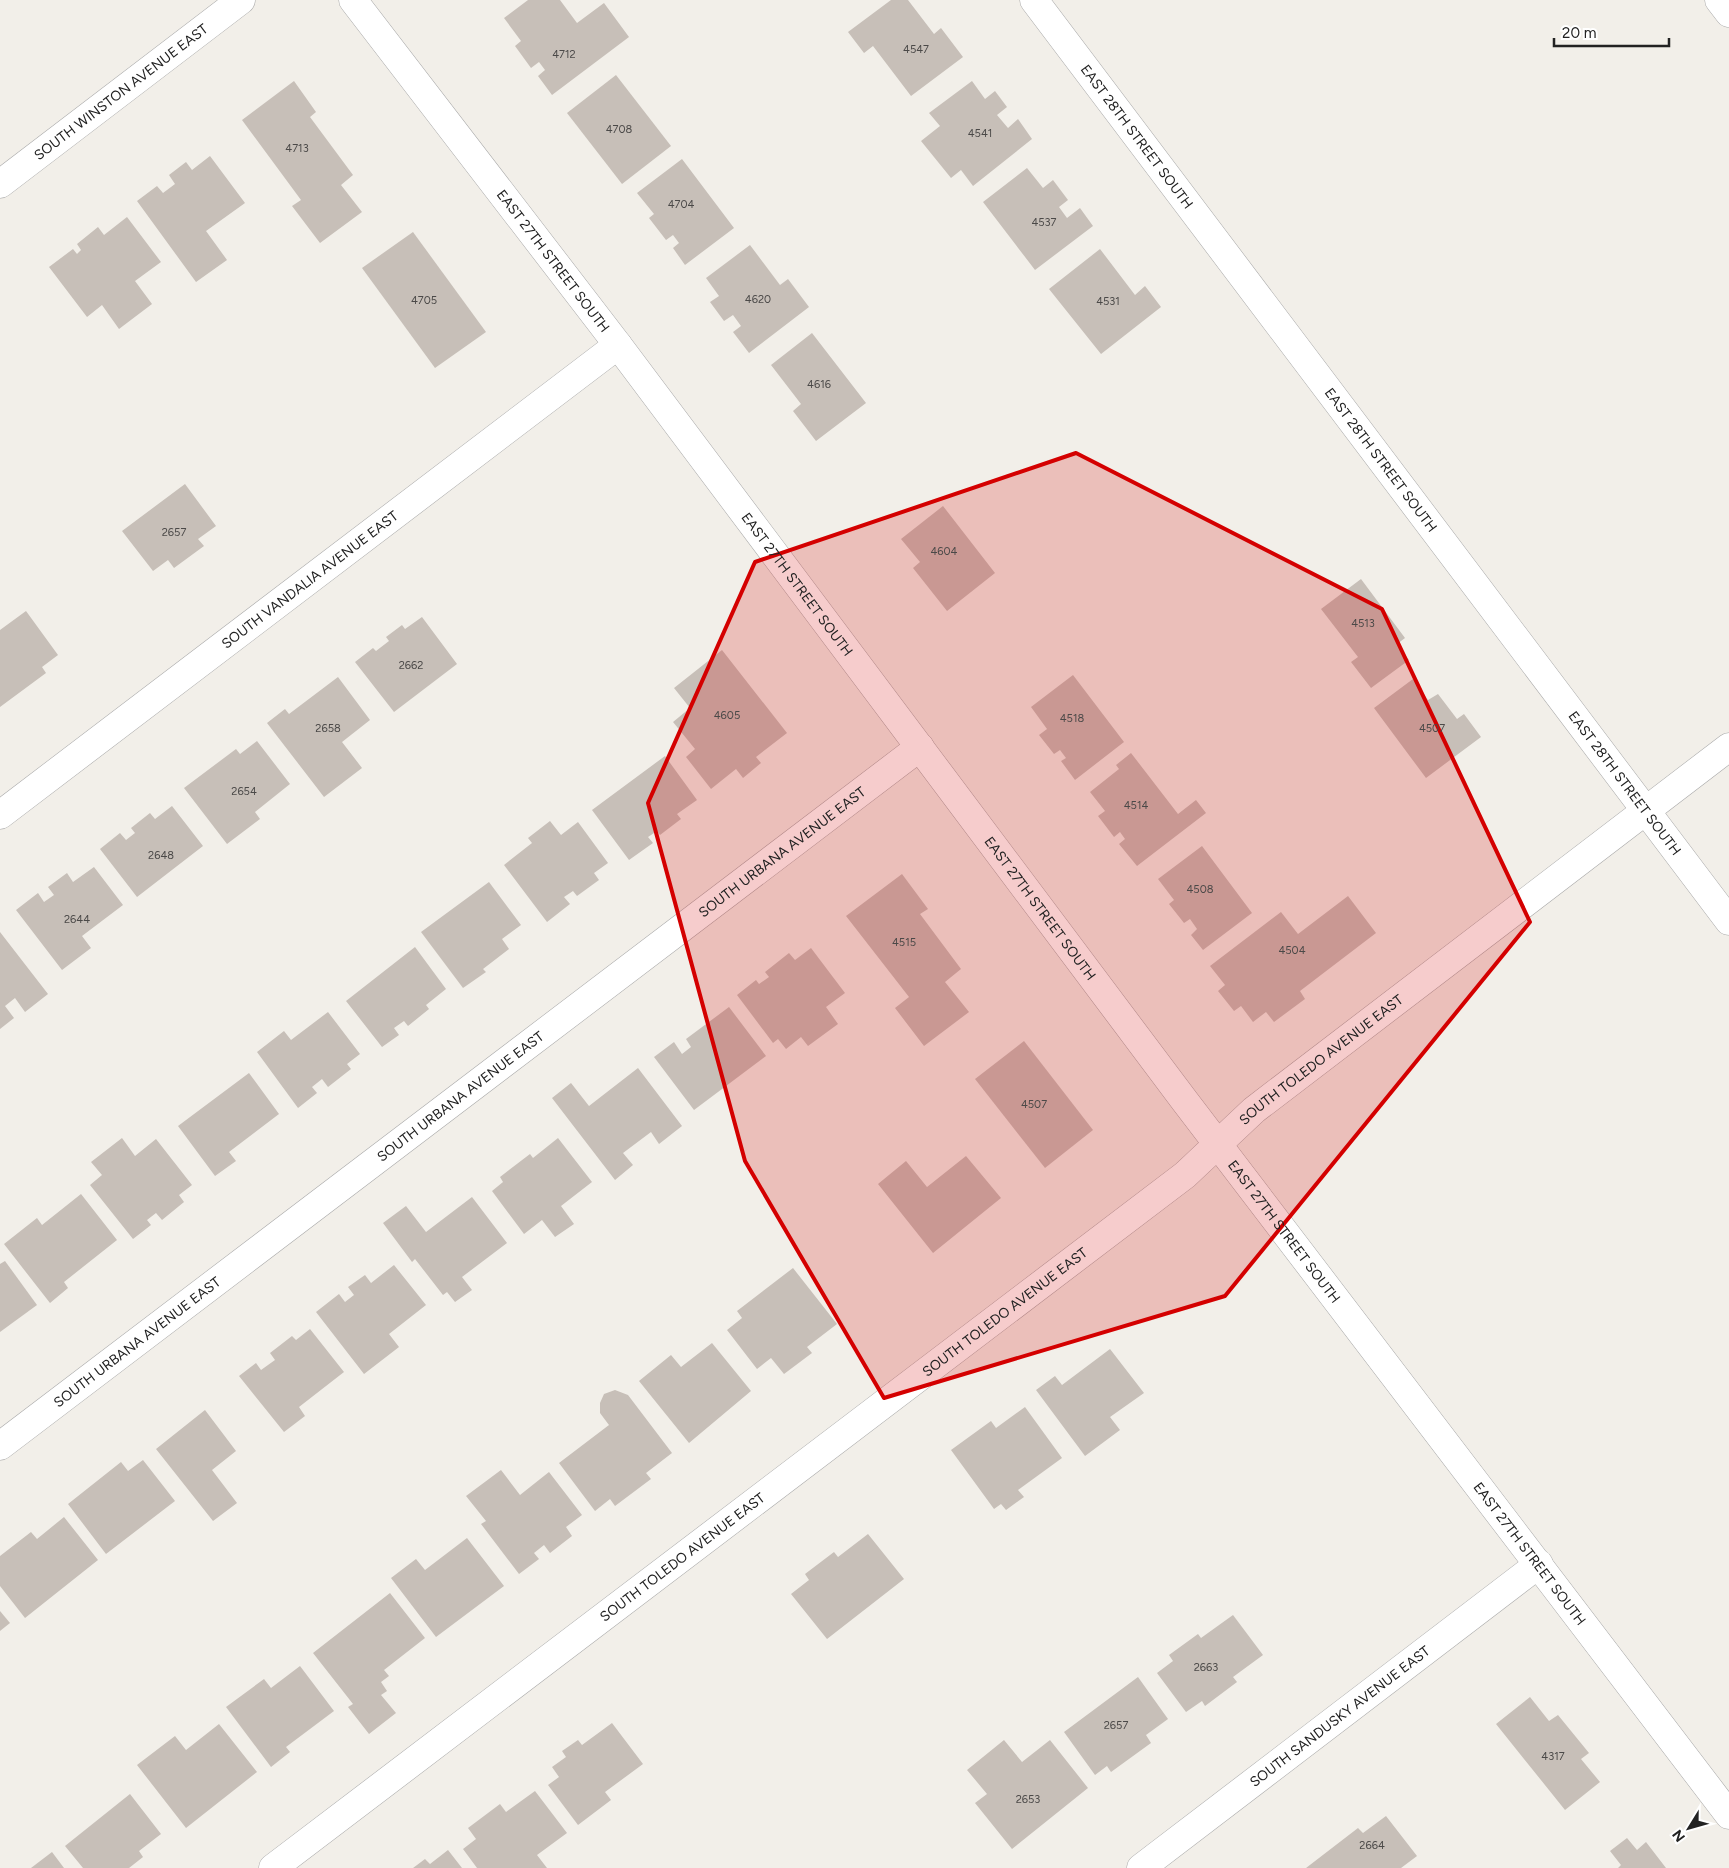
<svg xmlns="http://www.w3.org/2000/svg" width="1729" height="1868" font-family="Figtree,sans-serif">
	<style>
		.building { fill: #c7bfb8 }
		.lines { fill: none; stroke-linecap: round; stroke-linejoin: round }
		.minor-casing { stroke: #a9a9a9; stroke-width: 29 }
		.minor { stroke: #fff; stroke-width: 28 }
		.marked { fill: #d40000; fill-opacity: 0.2; stroke: #d40000; stroke-width: 4; stroke-linejoin: round }
		.labels { text-anchor: middle; stroke-width: 4; stroke-linejoin: round; paint-order: stroke }
		.number-label { font-size: 11px; fill: #4b4948 }
		.street-label { font-size: 14px; fill: #222; stroke: #fff }
	</style>
	<rect width="100%" height="100%" fill="#f2efe9"/>
	<g class="building">
		<path d="M528,0H560L577,23L604,3L629,37L552,95L538,76L545,70L539,62L531,68L515,46L521,41L504,18Z"/>
		<path d="M891,0H908L934,34L941,28L963,57L911,96L873,46L864,53L848,32Z"/>
		<path d="M616,75L671,146L622,184L567,113Z"/>
		<path d="M294,81L316,112L310,117L353,175L341,185L362,212L320,243L292,206L301,200L242,120Z"/>
		<path d="M972,81L985,99L995,91L1007,107L997,115L1008,128L1018,119L1032,139L973,186L961,170L951,178L921,141L940,126L929,113Z"/>
		<path d="M210,156L245,203L206,231L227,260L196,282L137,201L157,186L163,193L175,184L169,175L186,162L192,170Z"/>
		<path d="M682,159L734,228L685,265L673,248L679,243L673,235L666,240L649,218L654,214L637,193Z"/>
		<path d="M1027,168L1043,188L1053,180L1068,200L1059,207L1067,218L1080,208L1093,226L1035,270L983,202Z"/>
		<path d="M127,217L161,262L135,281L152,304L119,329L102,305L87,317L49,267L73,249L77,254L81,250L77,244L98,227L104,235Z"/>
		<path d="M413,232L486,332L435,368L362,268Z"/>
		<path d="M750,245L780,285L788,279L809,307L749,353L733,332L741,326L733,315L724,321L710,302L719,296L706,278Z"/>
		<path d="M1100,249L1135,295L1145,286L1161,307L1101,354L1049,289Z"/>
		<path d="M812,333L866,403L816,441L793,411L801,404L771,365Z"/>
		<path d="M185,484L216,526L198,539L204,546L174,568L168,560L153,571L122,531Z"/>
		<path d="M943,506L995,573L947,611L913,568L920,562L901,539Z"/>
		<path d="M1361,579L1405,638L1397,644L1409,660L1371,688L1351,662L1358,657L1321,609Z"/>
		<path d="M26,611L58,655L42,667L46,673L0,707V630Z"/>
		<path d="M422,617L457,664L394,712L355,662L373,648L376,651L389,641L386,637L402,625L405,629Z"/>
		<path d="M722,650L787,733L756,757L761,763L743,778L736,769L711,789L686,757L695,749L673,722L690,708L674,688Z"/>
		<path d="M1073,675L1124,742L1075,780L1061,761L1066,758L1060,750L1054,754L1039,735L1047,729L1031,707Z"/>
		<path d="M338,677L370,720L342,742L362,768L324,797L267,723L285,709L289,714Z"/>
		<path d="M1413,679L1428,700L1438,694L1457,719L1464,714L1481,737L1426,778L1374,708Z"/>
		<path d="M257,741L290,784L255,812L260,819L227,844L184,788L236,749L240,754Z"/>
		<path d="M1131,753L1178,814L1196,800L1206,813L1137,866L1119,844L1125,839L1120,832L1114,837L1098,816L1105,811L1090,792L1119,769L1116,765Z"/>
		<path d="M665,756L697,800L677,814L681,819L660,835L657,831L648,837L653,843L629,860L592,810Z"/>
		<path d="M172,806L203,846L137,897L100,849L120,833L126,840L135,833L131,828L150,813L155,819Z"/>
		<path d="M550,821L561,835L578,822L608,863L594,873L599,880L577,896L573,891L564,897L570,904L547,922L504,865L532,843L528,838Z"/>
		<path d="M1202,846L1252,913L1203,950L1191,935L1197,929L1190,919L1184,923L1169,904L1174,900L1158,879Z"/>
		<path d="M94,867L123,905L82,936L91,948L62,970L16,910L38,893L44,902L54,895L48,887L67,873L73,882Z"/>
		<path d="M902,874L928,909L920,914L961,969L945,982L969,1012L924,1046L895,1008L909,997L846,916Z"/>
		<path d="M489,882L521,925L502,939L509,949L483,969L486,972L463,988L421,932Z"/>
		<path d="M1348,896L1376,933L1300,991L1305,999L1274,1022L1266,1012L1253,1022L1241,1006L1234,1011L1218,991L1225,985L1210,966L1281,912L1298,934Z"/>
		<path d="M0,932L48,994L25,1012L15,998L5,1006L14,1018L0,1029Z"/>
		<path d="M415,947L446,989L426,1005L429,1009L408,1026L404,1021L394,1028L399,1035L382,1047L346,1001Z"/>
		<path d="M811,948L845,993L826,1007L838,1024L808,1046L801,1037L786,1049L778,1039L773,1043L737,995L756,980L759,984L769,977L765,972L789,953L795,960Z"/>
		<path d="M729,1007L766,1056L694,1110L654,1057L674,1042L682,1054L691,1047L686,1039Z"/>
		<path d="M328,1012L360,1054L347,1064L351,1069L328,1087L322,1079L312,1087L317,1093L298,1108L257,1052L284,1031L291,1040Z"/>
		<path d="M1024,1041L1093,1130L1045,1168L975,1079Z"/>
		<path d="M638,1068L682,1126L659,1144L651,1132L623,1153L633,1165L615,1180L552,1098L571,1083L589,1106Z"/>
		<path d="M249,1073L279,1114L229,1152L236,1161L215,1176L178,1126Z"/>
		<path d="M122,1138L135,1156L156,1139L192,1185L179,1195L184,1202L162,1220L156,1213L147,1220L151,1225L133,1239L90,1185L102,1175L91,1162Z"/>
		<path d="M558,1138L592,1182L561,1206L574,1224L555,1237L542,1220L524,1234L492,1191L503,1182L500,1177L530,1154L533,1158Z"/>
		<path d="M966,1156L1001,1198L933,1253L878,1184L906,1161L927,1187Z"/>
		<path d="M81,1194L117,1240L64,1282L68,1288L50,1303L4,1244L37,1218L42,1225Z"/>
		<path d="M472,1197L507,1243L462,1277L472,1290L455,1302L447,1292L443,1295L415,1259L412,1262L383,1223L406,1206L426,1232Z"/>
		<path d="M5,1261L37,1305L0,1332V1264Z"/>
		<path d="M394,1265L426,1305L389,1334L399,1347L364,1374L316,1312L339,1294L345,1302L354,1295L348,1287L365,1275L371,1283Z"/>
		<path d="M793,1268L837,1324L807,1347L812,1353L784,1374L771,1358L757,1369L727,1330L742,1318L737,1311Z"/>
		<path d="M310,1329L344,1372L299,1407L305,1416L284,1432L239,1376L256,1363L261,1370L275,1360L270,1353L292,1336L296,1340Z"/>
		<path d="M712,1343L751,1391L689,1443L639,1381L671,1355L681,1367Z"/>
		<path d="M1110,1349L1144,1393L1110,1417L1120,1430L1085,1456L1036,1390L1055,1376L1062,1385Z"/>
		<path d="M615,1390L628,1395L672,1453L646,1473L651,1479L615,1506L610,1499L595,1511L559,1463L609,1425L600,1413V1403L604,1394Z"/>
		<path d="M1025,1407L1062,1458L1018,1490L1024,1497L1006,1510L1001,1504L994,1509L951,1450L991,1421L996,1428Z"/>
		<path d="M205,1410L236,1451L212,1470L237,1503L213,1521L156,1449Z"/>
		<path d="M143,1460L175,1501L106,1554L68,1504L121,1462L128,1471Z"/>
		<path d="M501,1470L520,1495L549,1472L582,1515L566,1527L572,1536L550,1553L544,1545L534,1553L539,1559L519,1574L481,1524L486,1521L466,1496Z"/>
		<path d="M64,1517L98,1560L25,1618L0,1586V1556L31,1532L37,1539Z"/>
		<path d="M868,1534L904,1579L827,1639L791,1594L809,1580L805,1574L834,1552L838,1557Z"/>
		<path d="M467,1538L504,1586L436,1637L391,1578L416,1559L425,1570Z"/>
		<path d="M390,1593L425,1638L384,1670L389,1676L381,1682L387,1691L381,1695L396,1713L369,1734L348,1707L353,1704L313,1653Z"/>
		<path d="M0,1611L10,1623L0,1631Z"/>
		<path d="M1233,1615L1263,1655L1233,1677L1237,1682L1205,1706L1202,1701L1186,1712L1157,1673L1173,1661L1169,1655L1198,1634L1201,1638Z"/>
		<path d="M300,1666L334,1711L286,1747L290,1752L271,1767L226,1707L264,1679L271,1688Z"/>
		<path d="M1138,1677L1168,1719L1146,1735L1151,1743L1111,1772L1107,1766L1095,1775L1064,1732Z"/>
		<path d="M1530,1697L1549,1721L1558,1715L1589,1753L1581,1759L1600,1782L1565,1810L1496,1724Z"/>
		<path d="M612,1723L643,1764L605,1792L611,1800L578,1825L548,1785L559,1777L552,1767L566,1757L562,1751L578,1740L582,1745Z"/>
		<path d="M219,1724L257,1772L186,1828L137,1765L175,1736L186,1750Z"/>
		<path d="M1004,1740L1022,1762L1050,1740L1088,1788L1012,1849L975,1803L987,1794L967,1770Z"/>
		<path d="M535,1791L567,1833L537,1855L547,1868H477L463,1849L476,1839L468,1828L500,1804L506,1812Z"/>
		<path d="M130,1794L161,1834L139,1851L143,1857L129,1868H83L65,1846Z"/>
		<path d="M1386,1816L1417,1856L1401,1868H1306L1358,1828L1363,1833Z"/>
		<path d="M1627,1838L1637,1850L1646,1842L1666,1868H1618L1621,1865L1610,1851Z"/>
		<path d="M448,1850L462,1868H413L425,1859L430,1864Z"/>
		<path d="M52,1852L64,1868H31Z"/>
	</g>
	<g class="lines">
		<defs>
			<g id="minor">
				<path id="s1" d="M353,0L618,345L1184,1100L1729,1815"/>
				<path id="s2" d="M1034,0L1729,921"/>
				<path d="M1719,0L1729,13"/>
				<path id="s3" d="M0,184L241,0"/>
				<path id="s4" d="M0,815L618,345"/>
				<path id="s5" d="M0,1446L920,747"/>
				<path id="s6" d="M273,1868L1185,1175L1254,1110L1729,747"/>
				<path id="s7" d="M1141,1868L1539,1564"/>
			</g>
		</defs>
		<use href="#minor" class="minor-casing"/>
		<use href="#minor" class="minor"/>
	</g>
	<path class="marked" d="M1076,453L1382,609L1530,922L1225,1296L884,1398L745,1161L648,803L755,562Z"/>
	<g class="labels">
		<g class="number-label">
			<text x="916" y="53">4547</text>
			<text x="564" y="58">4712</text>
			<text x="619" y="133">4708</text>
			<text x="980" y="137">4541</text>
			<text x="297" y="152">4713</text>
			<text x="681" y="208">4704</text>
			<text x="1044" y="226">4537</text>
			<text x="758" y="303">4620</text>
			<text x="424" y="304">4705</text>
			<text x="1108" y="305">4531</text>
			<text x="819" y="388">4616</text>
			<text x="174" y="536">2657</text>
			<text x="944" y="555">4604</text>
			<text x="1363" y="627">4513</text>
			<text x="411" y="669">2662</text>
			<text x="727" y="719">4605</text>
			<text x="1072" y="722">4518</text>
			<text x="328" y="732">2658</text>
			<text x="1432" y="732">4507</text>
			<text x="244" y="795">2654</text>
			<text x="1136" y="809">4514</text>
			<text x="161" y="859">2648</text>
			<text x="1200" y="893">4508</text>
			<text x="77" y="923">2644</text>
			<text x="904" y="946">4515</text>
			<text x="1292" y="954">4504</text>
			<text x="1034" y="1108">4507</text>
			<text x="1206" y="1671">2663</text>
			<text x="1116" y="1729">2657</text>
			<text x="1553" y="1760">4317</text>
			<text x="1028" y="1803">2653</text>
			<text x="1372" y="1849">2664</text>
		</g>
		<g class="street-label">
			<text dy="5" stroke="none"><textPath href="#s3" startOffset="152">SOUTH WINSTON AVENUE EAST</textPath></text>
			<text dy="5" stroke="none"><textPath href="#s2" startOffset="171">EAST 28TH STREET SOUTH</textPath></text>
			<text dy="5" stroke="none"><textPath href="#s1" startOffset="329">EAST 27TH STREET SOUTH</textPath></text>
			<text dy="5" stroke="none"><textPath href="#s2" startOffset="576">EAST 28TH STREET SOUTH</textPath></text>
			<text dy="5" stroke="none"><textPath href="#s4" startOffset="389">SOUTH VANDALIA AVENUE EAST</textPath></text>
			<text dy="5" stroke="none"><textPath href="#s1" startOffset="734">EAST 27TH STREET SOUTH</textPath></text>
			<text dy="5" stroke="none"><textPath href="#s2" startOffset="981">EAST 28TH STREET SOUTH</textPath></text>
			<text dy="5" stroke="none"><textPath href="#s5" startOffset="982">SOUTH URBANA AVENUE EAST</textPath></text>
			<text dy="5" stroke="none"><textPath href="#s1" startOffset="1139">EAST 27TH STREET SOUTH</textPath></text>
			<text dy="5" stroke="none"><textPath href="#s6" startOffset="1324">SOUTH TOLEDO AVENUE EAST</textPath></text>
			<text dy="5" stroke="none"><textPath href="#s5" startOffset="578">SOUTH URBANA AVENUE EAST</textPath></text>
			<text dy="5" stroke="none"><textPath href="#s1" startOffset="1544">EAST 27TH STREET SOUTH</textPath></text>
			<text dy="5" stroke="none"><textPath href="#s6" startOffset="919">SOUTH TOLEDO AVENUE EAST</textPath></text>
			<text dy="5" stroke="none"><textPath href="#s5" startOffset="172">SOUTH URBANA AVENUE EAST</textPath></text>
			<text dy="5" stroke="none"><textPath href="#s1" startOffset="1949">EAST 27TH STREET SOUTH</textPath></text>
			<text dy="5" stroke="none"><textPath href="#s6" startOffset="514">SOUTH TOLEDO AVENUE EAST</textPath></text>
			<text dy="5" stroke="none"><textPath href="#s7" startOffset="250">SOUTH SANDUSKY AVENUE EAST</textPath></text>
		</g>
	</g>
	<g transform="translate(1689 1828) rotate(233)" stroke="#ffffff" stroke-width="4" paint-order="stroke">
	<path d="M0-4L9 19L0 12L-9 19Z" fill="#222222"/>
	<text y="-8" font-size="14" font-weight="bold" text-anchor="middle" fill="#222222">N</text>
	</g>
	<path d="M1554 38v8h115v-8" fill="none" stroke="#222222" stroke-width="2.5"/>
	<text x="1562" y="38" font-size="15" fill="#222222" stroke="#ffffff" stroke-width="4" paint-order="stroke">20 m</text>
</svg>
